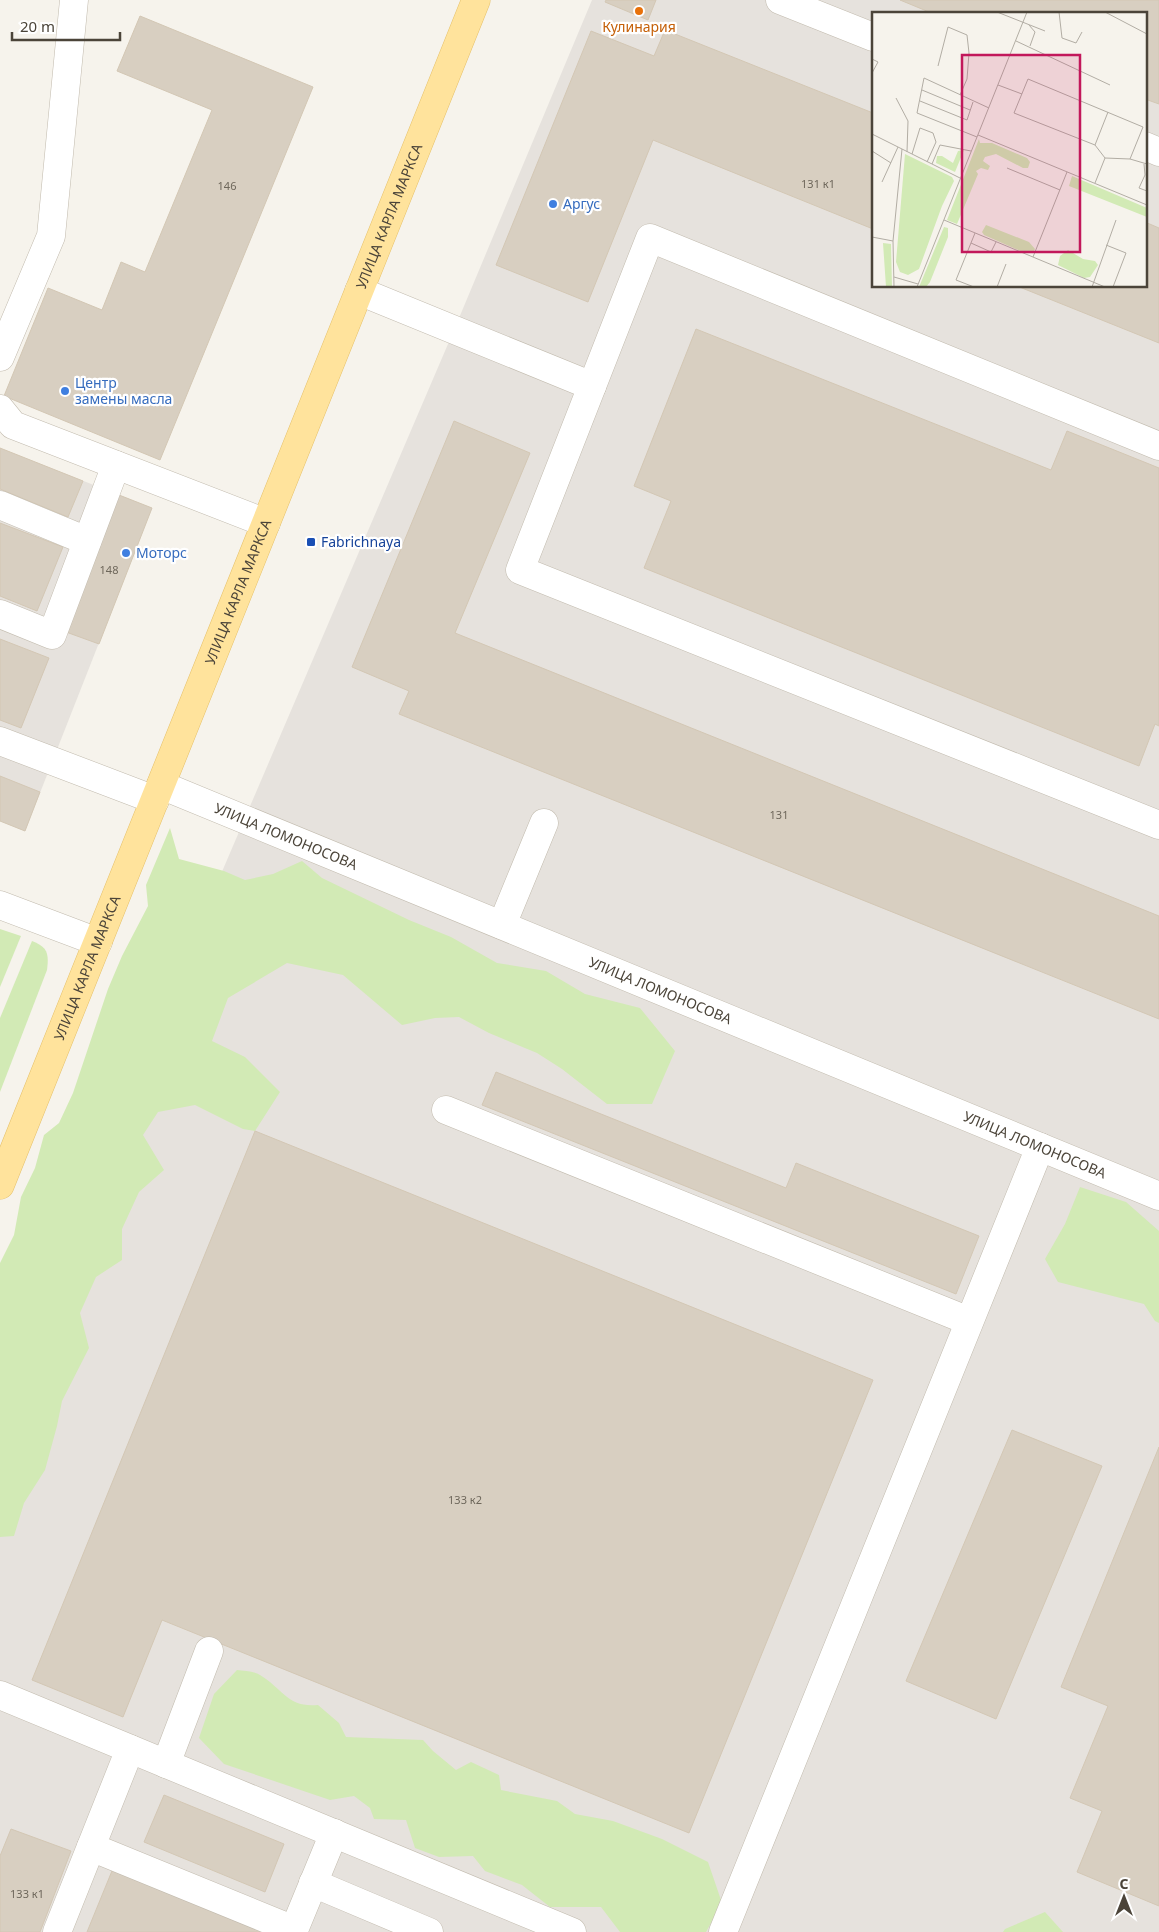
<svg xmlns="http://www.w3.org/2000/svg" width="1159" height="1932" font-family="'Noto Sans',sans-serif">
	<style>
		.industrial { fill: #e6e2dd; fill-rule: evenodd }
		.green { fill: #d2eab5 }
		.building { fill: #d8cfc1; stroke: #d3c7b4 }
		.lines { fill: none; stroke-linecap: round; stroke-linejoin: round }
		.minor-casing { stroke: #c2bbae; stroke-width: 29 }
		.major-casing { stroke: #e6c16a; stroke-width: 29 }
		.minor { stroke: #fff; stroke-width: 28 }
		.major { stroke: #ffe39c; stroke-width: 28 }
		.food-dot { fill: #e8710a; stroke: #fff; stroke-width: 2 }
		.shop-dot { fill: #3f7fe0; stroke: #fff; stroke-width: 2 }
		.transit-dot { fill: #1a4fb4; stroke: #fff; stroke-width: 2 }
		.labels { text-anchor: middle; stroke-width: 4.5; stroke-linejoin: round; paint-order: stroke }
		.number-label { font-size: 11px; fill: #6e675b }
		.food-label { font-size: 14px; fill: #c56008; stroke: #fff }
		.shop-label { font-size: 14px; fill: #366cbe; stroke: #fff; text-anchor: start }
		.street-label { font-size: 14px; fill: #4b4439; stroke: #fff }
		.transit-label { font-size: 14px; fill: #164399; stroke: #fff; text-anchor: start }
		.inset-road { fill: none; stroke: #b2ada4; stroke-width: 1 }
		.view { fill: #c2185b; fill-opacity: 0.15; stroke: #c2185b; stroke-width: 2.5 }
		.inset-edge { fill: none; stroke: #4b4439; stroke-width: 2.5 }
	</style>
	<rect width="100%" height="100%" fill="#f6f3ec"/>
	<g class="industrial">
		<path d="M592,0H1159V1932H0V1390L454,330ZM873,14H1145V286H873Z"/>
		<path d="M0,448L152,508L25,831L0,821Z"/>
	</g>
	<g class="green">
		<path d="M170,828L179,859L224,871L245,880L273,874L302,861L322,878L409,920L451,937L497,963L546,971L585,994L640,1008L675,1051L652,1104H607L562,1069L537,1053L489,1033L459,1017L435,1018L402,1025L343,975L287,963L228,998L212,1041L245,1057L280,1092L255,1131L243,1129L195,1105L158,1112L143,1135L164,1170L139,1192L122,1229V1260L96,1277L80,1313L89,1348L62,1401L57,1426L45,1470L24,1503L14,1536L0,1537V1263L14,1235L21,1197L35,1168L44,1135L59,1123L73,1093L108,989L122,956L148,906L146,885Z"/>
		<path d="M0,929L21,936L0,987Z"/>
		<path d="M32,941C48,947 49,954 47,970L0,1092V1018Z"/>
		<path d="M1080,1187L1126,1202L1159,1231V1323L1155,1321L1144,1304L1058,1282L1045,1259L1065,1224Z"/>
		<path d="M237,1670C244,1671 254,1671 260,1675C283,1689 288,1708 318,1705L339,1723L346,1737L423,1740L433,1751L456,1770L471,1762L499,1775L501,1790L557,1801L575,1814L613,1821L662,1839L708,1862L722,1903L706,1932H620L601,1907H550L522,1885L485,1871L473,1856L439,1857L415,1848L406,1820L374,1819L370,1808L354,1796L330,1800L224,1764L199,1738L214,1694Z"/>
		<path d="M1045,1912L1063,1932H1003L1005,1929Z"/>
	</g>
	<g class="building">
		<path d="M606,0H656L648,20L605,2Z"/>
		<path d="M900,0H1159V104L1145,99V14H934Z"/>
		<path d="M140,16L313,87L160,460L4,396L48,288L102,310L121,262L145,272L212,110L117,71Z"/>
		<path d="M665,30L873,113V229L653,140L588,302L496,265L591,31L654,56Z"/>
		<path d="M1145,222L1159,228V343L1017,286H1145Z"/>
		<path d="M696,329L1051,470L1067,431L1159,468V726L1155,724L1139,766L644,568L671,501L634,486Z"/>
		<path d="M454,421L530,453L455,633L1159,916V1019L399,714L409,691L352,667Z"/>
		<path d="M0,448L83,481L68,517L0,489Z"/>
		<path d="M119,495L152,508L99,644L66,632Z"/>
		<path d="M0,523L63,547L37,611L0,596Z"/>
		<path d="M0,639L49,658L21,728L0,720Z"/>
		<path d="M0,776L40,792L25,831L0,821Z"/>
		<path d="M496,1072L786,1188L796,1163L979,1236L956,1294L482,1105Z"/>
		<path d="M255,1131L873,1380L689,1833L162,1620L123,1717L32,1680Z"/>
		<path d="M1012,1430L1102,1466L996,1719L906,1681Z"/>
		<path d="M1159,1447V1906L1077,1872L1102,1811L1070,1798L1108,1706L1061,1687Z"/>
		<path d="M164,1795L284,1844L265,1892L144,1842Z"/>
		<path d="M11,1829L71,1851L40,1932H0V1856Z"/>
		<path d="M114,1866L272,1932H87Z"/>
	</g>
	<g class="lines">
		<defs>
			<g id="minor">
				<path d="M780,0L873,37"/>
				<path d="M1145,146L1159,152"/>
				<path d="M359,291L592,386"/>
				<path d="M0,357L51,236L74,0"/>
				<path d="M0,409L13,425L266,523"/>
				<path d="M1159,446L650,238L520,570L1159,825"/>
				<path d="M0,505L87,541"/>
				<path d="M0,614L52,635L116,465"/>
				<path d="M0,741L155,800"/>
				<path id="s1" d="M161,785L1159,1196"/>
				<path d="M0,905L98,942"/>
				<path d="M502,925L544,823"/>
				<path d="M446,1110L969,1321"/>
				<path d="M0,1695L572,1932"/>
				<path d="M166,1764L209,1651"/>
				<path d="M91,1847L294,1930L334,1833"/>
				<path d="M313,1883L429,1932"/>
				<path d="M57,1932L130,1749"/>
				<path d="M723,1932L1040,1147"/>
			</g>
			<g id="major">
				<path id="s2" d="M0,1185L476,0"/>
			</g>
		</defs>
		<use href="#minor" class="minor-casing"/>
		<use href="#major" class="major-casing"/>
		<use href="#minor" class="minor"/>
		<use href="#major" class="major"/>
	</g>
	<circle class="food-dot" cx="639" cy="11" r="5"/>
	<g class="shop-dot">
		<circle cx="553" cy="204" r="5"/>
		<circle cx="65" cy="391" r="5"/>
		<circle cx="126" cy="553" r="5"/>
	</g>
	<rect class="transit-dot" x="306" y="537" width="10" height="10" rx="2.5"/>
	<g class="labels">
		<g class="number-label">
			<text x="818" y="188">131 к1</text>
			<text x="227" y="190">146</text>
			<text x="109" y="574">148</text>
			<text x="779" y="819">131</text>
			<text x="465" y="1504">133 к2</text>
			<text x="27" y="1898">133 к1</text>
		</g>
		<g class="food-label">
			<text x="639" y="32">Кулинария</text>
		</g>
		<g class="shop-label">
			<text x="563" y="209">Аргус</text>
			<text x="75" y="388">Центр<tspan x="75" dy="16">замены масла</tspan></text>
			<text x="136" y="558">Моторс</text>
		</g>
		<g class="street-label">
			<text dy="5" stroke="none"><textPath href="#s2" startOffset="1044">УЛИЦА КАРЛА МАРКСА</textPath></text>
			<text dy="5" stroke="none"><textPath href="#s2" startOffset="639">УЛИЦА КАРЛА МАРКСА</textPath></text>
			<text dy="5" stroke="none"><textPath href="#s1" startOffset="135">УЛИЦА ЛОМОНОСОВА</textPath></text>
			<text dy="5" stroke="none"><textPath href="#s2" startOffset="234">УЛИЦА КАРЛА МАРКСА</textPath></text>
			<text dy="5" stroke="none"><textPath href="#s1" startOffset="540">УЛИЦА ЛОМОНОСОВА</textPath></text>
			<text dy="5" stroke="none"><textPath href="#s1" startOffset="945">УЛИЦА ЛОМОНОСОВА</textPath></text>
		</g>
		<g class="transit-label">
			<text x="321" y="547">Fabrichnaya</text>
		</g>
	</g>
	<g transform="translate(872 12)">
		<rect width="275" height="275" fill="#f6f3ec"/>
		<path d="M107,127L108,131H120L155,146L158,150L156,156H151L124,142L113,145L111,149L118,154L116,158L109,156L104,159L106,162L85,212L75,208ZM92,138L83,160L64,151L65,144H70L81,151L86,139ZM33,142L80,165L82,169L70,194L47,257L36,263L28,260L24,250ZM200,164L275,196V205L197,174ZM114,213L157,230L163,237L161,241H153L112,223L110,220ZM72,215L76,216V225L58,270L54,275H47ZM11,231L19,232L20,275H14ZM196,238L211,247L223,249L226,253L218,265L212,266L186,253L188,244Z" fill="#d2eab5"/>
		<path class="inset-road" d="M125,0L173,19M187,0L190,26L204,31L210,20M233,0L275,22M157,13L163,20L158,34M144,29L238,73M0,47L6,50L0,61M66,54L76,15L95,23L97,41L95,67L88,83M126,73L150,82M50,78L98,98M24,86L36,109L35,140M48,89L95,108L101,90M236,100L223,133L142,101L156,67L271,115L258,147M0,122L88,166M106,123L275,193M105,125L45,101L52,66L117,96M223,133L233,146M0,139L19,151M40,142L48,116L61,121L64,130L55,150M60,152L68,133L99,139M272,152L273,163L267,176L275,179M135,156L188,178M10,170L26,135M223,171L233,146L258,147L275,152M72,208L233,275M0,225L21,229M99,231L119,240L124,230M234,233L254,241L241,275M161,245L195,160M22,265L46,272M22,275L21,229L30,137M45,275L155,0M102,275L84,268L103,221M125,275L134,252M220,275L244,208"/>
		<path class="view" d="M90,43H208V240H90Z"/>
		<rect width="275" height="275" class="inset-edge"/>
	</g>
	<g transform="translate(1124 1897)" stroke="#ffffff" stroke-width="4" paint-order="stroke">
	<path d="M0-4L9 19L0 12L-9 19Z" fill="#4b4439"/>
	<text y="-8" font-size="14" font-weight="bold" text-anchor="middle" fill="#4b4439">С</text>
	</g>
	<path d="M12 32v8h108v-8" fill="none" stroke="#4b4439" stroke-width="2.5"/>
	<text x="20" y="32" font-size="15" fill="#4b4439" stroke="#ffffff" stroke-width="4" paint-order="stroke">20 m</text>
</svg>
